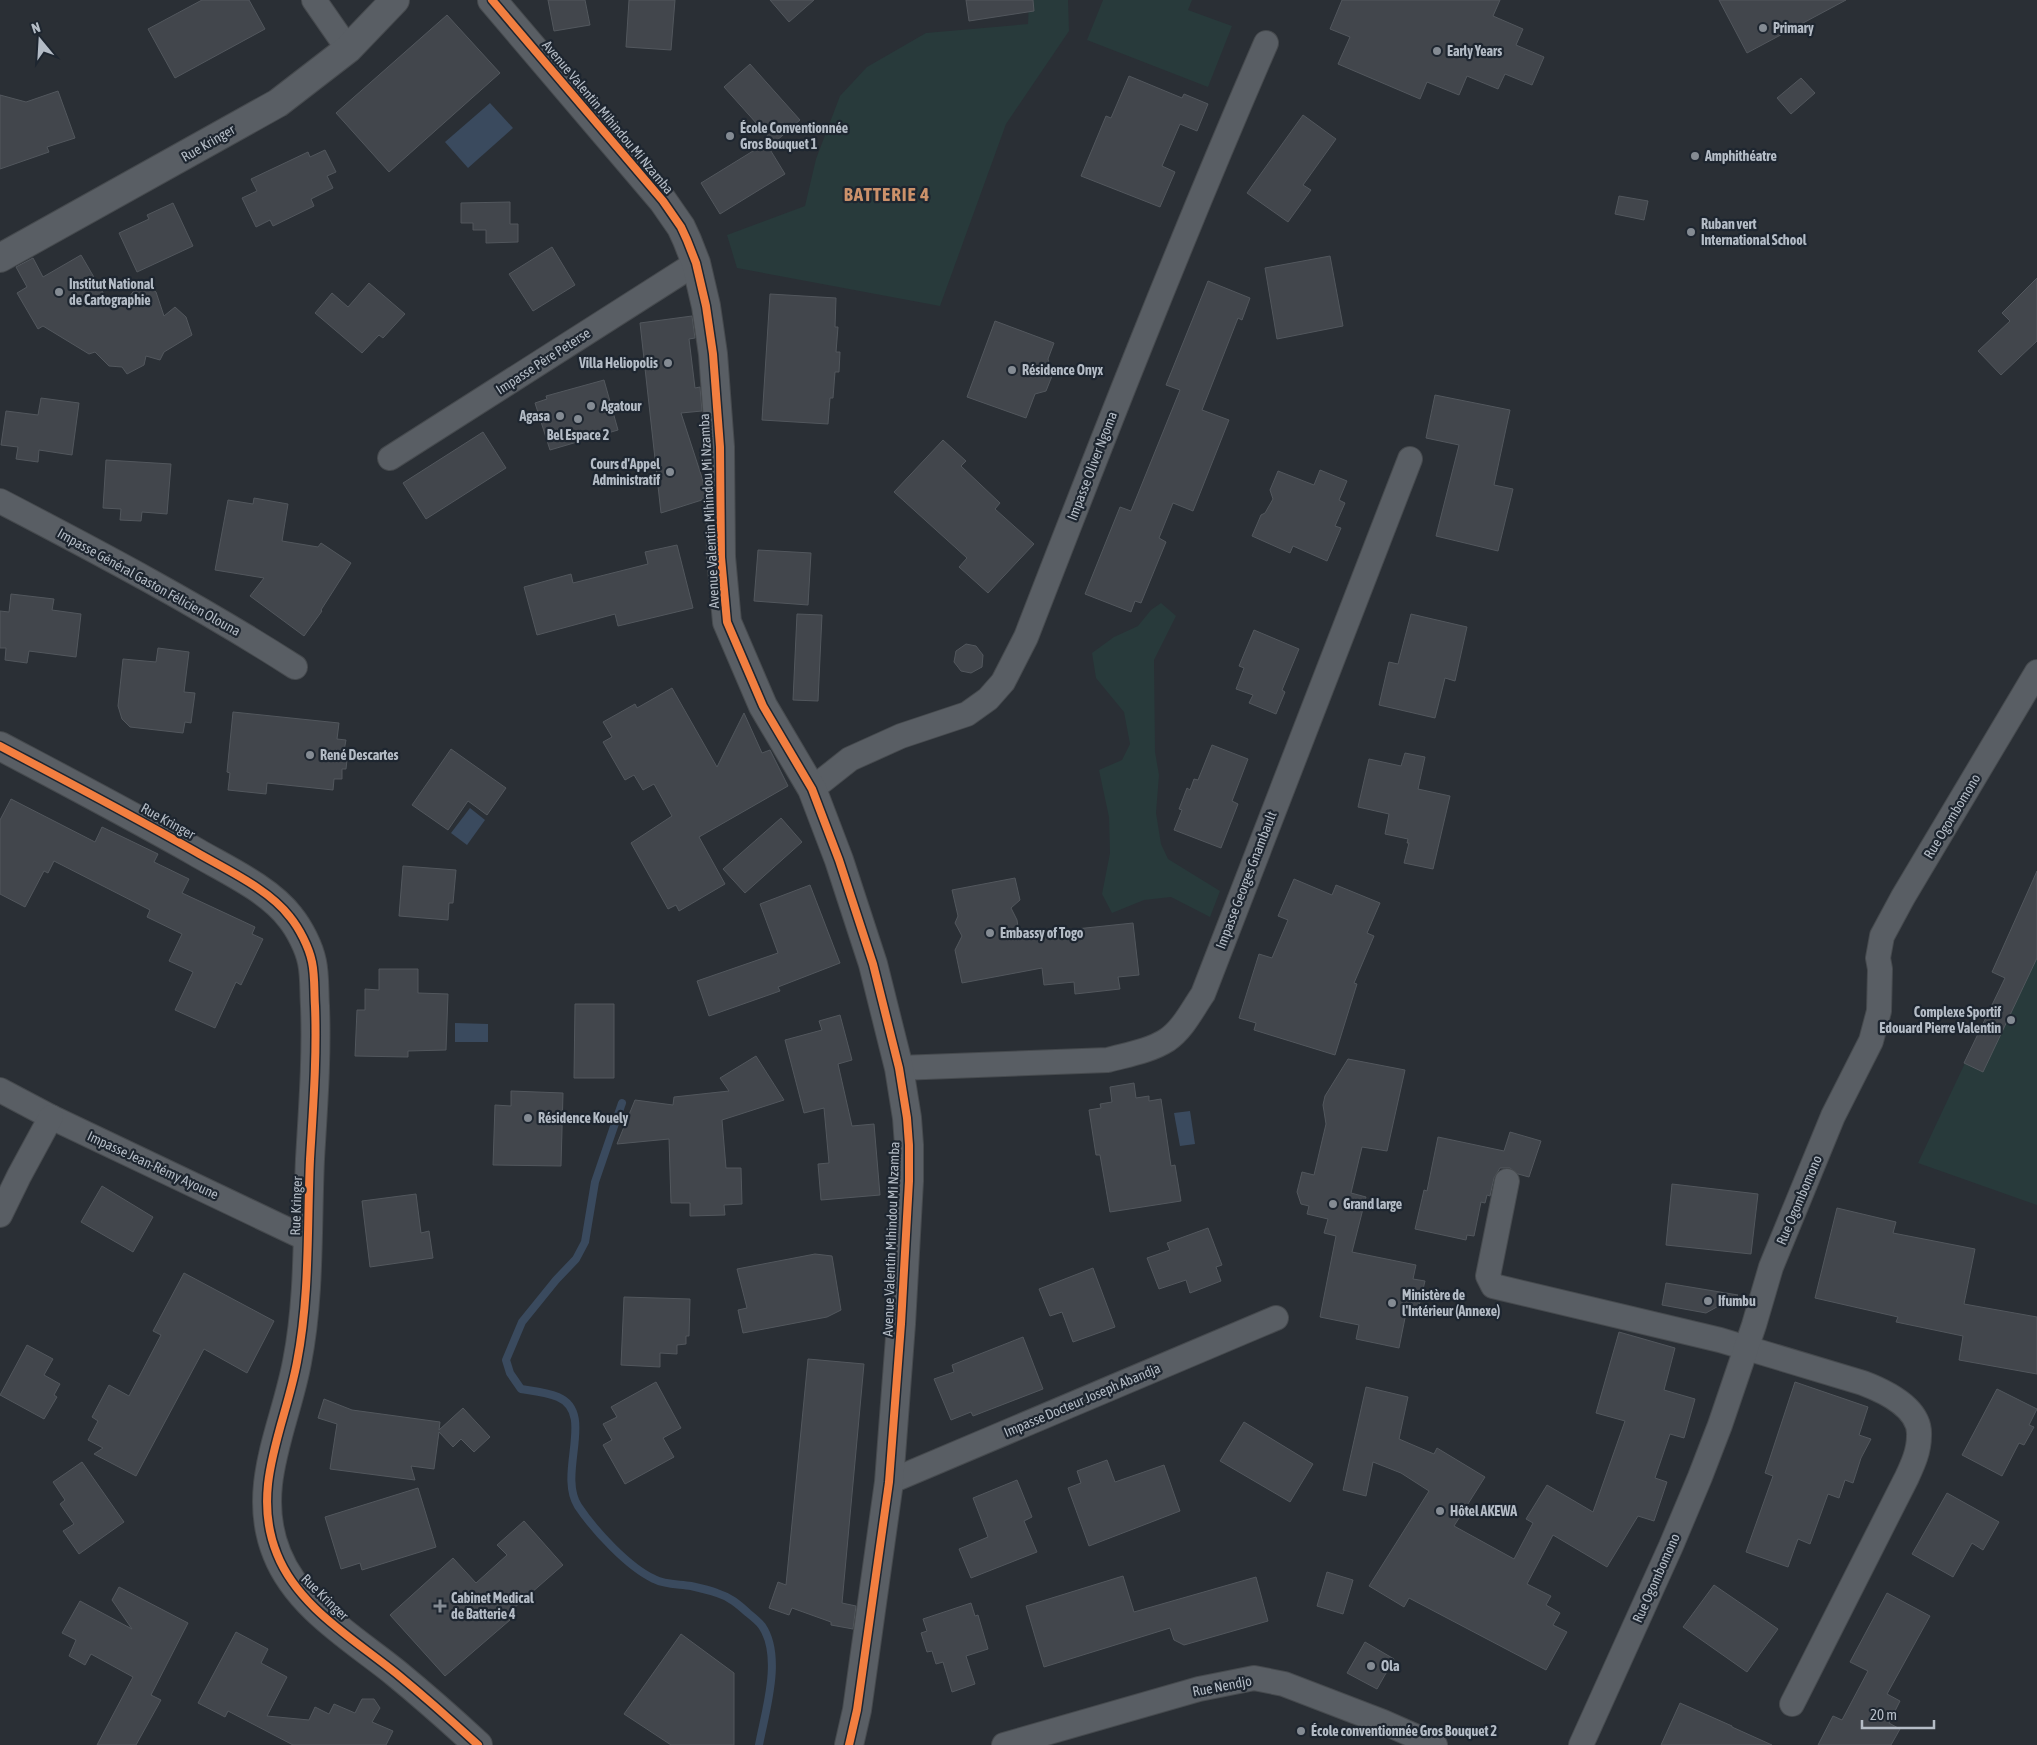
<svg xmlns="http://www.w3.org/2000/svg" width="2037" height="1745" font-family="'Asap Condensed',sans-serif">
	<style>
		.green { fill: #283a3b }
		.water { fill: #3a4a5e }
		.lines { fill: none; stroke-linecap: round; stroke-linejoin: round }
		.stream { stroke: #3a4a5e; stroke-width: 8 }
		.building { fill: #42464c; stroke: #52575d }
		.minor-casing { stroke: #464a4e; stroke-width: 26 }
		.tertiary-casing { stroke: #464a4e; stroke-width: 30 }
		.minor { stroke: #595e64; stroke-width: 24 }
		.tertiary { stroke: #595e64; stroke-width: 28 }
		.cycleway-casing { stroke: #1e2630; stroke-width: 11 }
		.cycleway { stroke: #f27e40; stroke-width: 8 }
		.poi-dot { fill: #848b93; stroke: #1e2630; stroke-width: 2 }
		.labels { text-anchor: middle; stroke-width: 4.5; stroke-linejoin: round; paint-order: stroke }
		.poi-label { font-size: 14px; font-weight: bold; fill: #b4bcc6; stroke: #1e2630; text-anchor: start }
		.street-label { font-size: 14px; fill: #b4bcc6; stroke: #1e2630 }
		.district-label { font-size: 19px; font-weight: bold; letter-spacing: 1px; fill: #cc916a; stroke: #1e2630 }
	</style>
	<rect width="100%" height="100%" fill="#2a2f35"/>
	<g class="green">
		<path d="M1029,0H1068L1069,31L1006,124L940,306L737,268L727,235L805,206L816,159L840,96L867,67L926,33L1028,24Z"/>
		<path d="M1103,0H1192L1188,10L1232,26L1208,87L1087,40Z"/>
		<path d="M1161,603L1176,616L1154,660L1155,752L1159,775L1156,813L1161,844L1168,859L1220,891L1210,917L1171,897L1144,900L1112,913L1102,894L1110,853L1109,817L1099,770L1122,760L1130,744L1124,712L1096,678L1092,653L1114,637L1138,626L1151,610Z"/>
		<path d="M2037,871V1205L1918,1163L2005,978L1992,972Z"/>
	</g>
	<g class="water">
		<path d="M490,103L513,128L468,168L445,142Z"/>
		<path d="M470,808L485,820L467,845L451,833Z"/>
		<path d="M455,1023L488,1024V1042H455Z"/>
		<path d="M1190,1111L1195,1144L1180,1146L1174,1113Z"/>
	</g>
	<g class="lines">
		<path class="stream" d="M622,1103L595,1182L585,1242L576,1259L556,1280L522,1322L506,1360L510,1373L521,1389C533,1391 546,1392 558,1397C596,1413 557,1473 578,1506C594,1530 628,1567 654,1579C665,1585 679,1584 691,1586C700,1588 709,1590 717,1593C730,1597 738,1604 748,1613C753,1617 759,1622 762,1626C783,1657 765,1712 759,1745"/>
	</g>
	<g class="building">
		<path d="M202,0H249L265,29L175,78L148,29Z"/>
		<path d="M548,0H585L590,25L554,31Z"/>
		<path d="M629,0H675L671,50L626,47Z"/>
		<path d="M770,0H814L789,22Z"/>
		<path d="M966,0H1033L1034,11L969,21Z"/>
		<path d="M1342,0H1500L1493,16L1523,29L1516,45L1544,57L1532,85L1505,74L1498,89L1467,76L1459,95L1427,82L1420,99L1338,64L1350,37L1330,29Z"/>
		<path d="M1719,0H1846L1747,53Z"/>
		<path d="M447,15L500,73L389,172L336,113Z"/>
		<path d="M750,64L800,120L774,143L724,87Z"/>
		<path d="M1129,76L1182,98L1184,94L1208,104L1197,131L1180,124L1162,166L1175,172L1160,207L1081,176L1106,116L1111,118Z"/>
		<path d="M1801,78L1815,93L1791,114L1777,98Z"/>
		<path d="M58,91L75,138L47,147L49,152L0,169V95L26,102Z"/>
		<path d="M1303,115L1336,139L1303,185L1311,190L1288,222L1247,193Z"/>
		<path d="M766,143L785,174L720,214L701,183Z"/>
		<path d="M325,150L336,172L327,176L333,188L311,199L314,206L273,226L270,220L256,227L242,198L257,191L251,179L308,152L310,157Z"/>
		<path d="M1619,196L1648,201L1644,220L1615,214Z"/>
		<path d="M510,202V224H518V242L486,243V230H473V223H461V203Z"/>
		<path d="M173,203L193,246L137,272L119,233L149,219L147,215Z"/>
		<path d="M552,247L575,285L533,311L509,274Z"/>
		<path d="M81,255L109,303L130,296L141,281L156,292L164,316L175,307L186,317L192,335L164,352L160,360L146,356L144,365L127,374L122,367L109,366L95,352L89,354L43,326L38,329L17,293L27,287L16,267L33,258L43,277Z"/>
		<path d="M1330,256L1343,326L1277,339L1265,268Z"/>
		<path d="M2037,278V341L2001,375L1978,351L2010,321L2002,313Z"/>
		<path d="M1208,281L1250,298L1242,320L1238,318L1202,410L1229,420L1193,511L1173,503L1159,538L1166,542L1141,603L1135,601L1131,612L1085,594L1120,507L1131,511L1180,390L1166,385Z"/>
		<path d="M369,283L405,314L383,338L379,335L362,353L315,313L332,293L348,307Z"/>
		<path d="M770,294L836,298L835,327H838L836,352H840L839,372H835L833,398H830L828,424L762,420Z"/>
		<path d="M692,316L695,338L689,339L695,388L700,387L702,411L681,413L705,487V499L661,513L640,323Z"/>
		<path d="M995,321L1054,343L1048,359L1052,376L1046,391L1035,394L1026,418L967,397Z"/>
		<path d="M604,380L618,430L550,450L535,403L547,399L546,396Z"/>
		<path d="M1435,395L1510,410L1494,485L1513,489L1498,551L1436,536L1459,445L1426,438Z"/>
		<path d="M41,398L79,403L72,455L39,450L38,462L16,459L18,447L1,445L6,411L38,415Z"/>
		<path d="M483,432L506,468L426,519L403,483Z"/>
		<path d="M943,440L966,461L961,466L1000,503L995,509L1034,544L988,593L959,567L967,558L894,492Z"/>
		<path d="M106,460L171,464L167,514L142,512L141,521L120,520L121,509L103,508Z"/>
		<path d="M1320,470L1347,481L1339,500L1345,503L1335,526L1341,528L1327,561L1293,546L1290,553L1252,536L1261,515L1265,513L1273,499L1270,490L1278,471L1314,485Z"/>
		<path d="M254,498L288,504L282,541L318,547L321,543L351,563L321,610L322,611L304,636L250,596L264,578L215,570L228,500L253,504Z"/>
		<path d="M677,545L693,608L618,626L615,614L537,635L524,587L571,574L573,583L648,564L645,552Z"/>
		<path d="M758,550L811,553L808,605L754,601Z"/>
		<path d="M11,594L54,599L52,610L81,614L76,657L29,651L27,663L5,660L6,648H0V611L9,612Z"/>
		<path d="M797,614L822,615L818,701L793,700Z"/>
		<path d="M1411,614L1467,627L1455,681L1445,678L1435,718L1379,705L1389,662L1398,664Z"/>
		<path d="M1254,630L1299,649L1282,690L1285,692L1276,714L1249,703L1253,695L1236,689L1244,668L1239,666Z"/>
		<path d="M966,644L976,646L983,655L982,667L971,673L961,671L954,662L956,651Z"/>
		<path d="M158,648L189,652L184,692L195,693L191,723L185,722L183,733L130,727L122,719L118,706L123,659L156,662Z"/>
		<path d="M672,688L717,767L744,713L762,753L770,750L788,786L699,837L725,884L679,911L676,905L668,909L631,843L672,816L654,784L643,790L634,775L625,780L603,742L612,737L603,722L635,704L637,708Z"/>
		<path d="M233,712L339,723L337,739L346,740L344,751H348L346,769H342V779H334L333,790L267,783L266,794L228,790L230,773L227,772Z"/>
		<path d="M1212,745L1248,759L1232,801L1238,804L1221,848L1174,830L1182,810L1179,809L1187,788L1190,790L1194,779L1198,780Z"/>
		<path d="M451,749L506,788L487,815L468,801L448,830L412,805Z"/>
		<path d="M1405,753L1425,757L1418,789L1450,796L1433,869L1404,863L1409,843H1407L1408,839L1385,834L1389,814L1358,807L1369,759L1401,766Z"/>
		<path d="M11,799L95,842L102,827L158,854L154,862L189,879L182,893L255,927L252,934L263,939L241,985L236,982L215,1028L175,1010L193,972L169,961L182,934L147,917L150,910L54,861L48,873L44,871L25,907L0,894V820Z"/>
		<path d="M781,818L802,842L745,893L723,869Z"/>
		<path d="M403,866L456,870L453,903H449L448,920L399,916Z"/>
		<path d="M2037,871V958L1983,1072L1964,1063L2005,978L1992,972Z"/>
		<path d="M1015,878L1020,900L1011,908L1017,920L1019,935L1133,923L1139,975L1118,977L1120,989L1075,994L1074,982L1044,985L1042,968L962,983L955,950L962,936L955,923L958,916L952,890Z"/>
		<path d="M1294,879L1332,895L1336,885L1380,903L1367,933L1374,936L1354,983L1357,984L1335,1055L1254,1030L1256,1023L1239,1018L1259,954L1272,958L1288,920L1278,916Z"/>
		<path d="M810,885L840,963L778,987L780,991L709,1016L697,981L778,953L760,904Z"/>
		<path d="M379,969H418V993L448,994L446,1050L408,1051V1057L355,1056L357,1010H365V989L379,990Z"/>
		<path d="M575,1004H614V1078H574Z"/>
		<path d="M840,1015L852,1060L838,1064L852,1126L874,1124L880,1195L821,1200L818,1164L829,1163L824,1108L804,1113L785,1040L822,1030L819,1021Z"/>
		<path d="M756,1056L784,1100L722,1120L726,1168H741L742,1204L724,1205L725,1215L690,1216V1203H671L669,1139L617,1144L635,1100L673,1105L674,1097L729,1091L720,1078Z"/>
		<path d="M1348,1059L1405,1070L1387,1151L1362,1147L1351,1193L1366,1197L1352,1252L1416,1265L1413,1279L1425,1281L1418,1310L1407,1308L1399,1348L1356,1339L1359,1325L1320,1317L1336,1236L1324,1233L1328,1219L1307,1214L1309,1206L1301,1204L1297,1192L1302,1172L1314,1175L1326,1124L1323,1105L1325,1096Z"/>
		<path d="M1134,1083L1136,1098L1149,1096V1101L1161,1099L1171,1166L1175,1165L1181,1201L1110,1212L1100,1155H1096L1089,1110L1101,1108L1100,1104L1112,1102L1110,1087Z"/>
		<path d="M511,1091L563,1093L561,1166L493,1165L495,1105L511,1106Z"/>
		<path d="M1510,1132L1541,1141L1529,1177L1518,1174L1510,1168H1500L1494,1178L1490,1196L1487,1195L1485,1203L1481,1202L1474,1236L1467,1235L1466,1240L1415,1229L1424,1190L1427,1191L1438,1137L1504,1151Z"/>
		<path d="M1672,1184L1758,1194L1751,1254L1666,1245Z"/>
		<path d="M102,1186L153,1217L133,1252L81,1222Z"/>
		<path d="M416,1194L421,1233L429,1231L433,1258L370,1267L362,1201Z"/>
		<path d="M1837,1208L1896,1222L1893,1233L1975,1249L1964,1304L2037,1317V1374L1959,1360L1963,1336L1896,1322L1898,1317L1815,1298Z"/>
		<path d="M1208,1228L1222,1265L1216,1267L1221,1281L1190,1293L1186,1280L1159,1289L1147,1258L1170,1250L1167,1243Z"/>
		<path d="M815,1254L832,1256L841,1310L827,1317L743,1333L738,1310L747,1308L737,1269Z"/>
		<path d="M1093,1268L1115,1327L1073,1342L1062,1312L1050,1316L1039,1289Z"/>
		<path d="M184,1273L274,1321L247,1373L204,1349L136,1476L94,1454L103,1448L88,1440L98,1421L92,1417L109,1385L129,1396L161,1335L153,1331Z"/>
		<path d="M1666,1283L1738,1295L1706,1313L1662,1305Z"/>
		<path d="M624,1297L690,1299L689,1336H686V1344L677,1345V1354L660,1353V1367L621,1365Z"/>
		<path d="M1619,1332L1675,1348L1664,1390L1695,1399L1684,1438L1670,1434L1655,1478L1667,1482L1654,1521L1638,1516L1607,1567L1553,1535L1527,1584L1551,1596L1546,1605L1560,1613L1553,1625L1567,1632L1546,1670L1409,1598L1404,1607L1369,1586L1429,1491L1401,1473L1373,1462L1366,1496L1343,1490L1366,1387L1408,1397L1399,1439L1434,1454L1437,1448L1485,1477L1454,1526L1514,1559L1533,1523L1526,1519L1547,1485L1593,1512L1625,1421L1596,1413Z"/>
		<path d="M1023,1337L1043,1389L973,1416L971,1412L951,1420L934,1379L954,1372L952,1365Z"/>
		<path d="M27,1345L53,1359L44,1375L60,1384L54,1395L57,1397L44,1419L0,1395Z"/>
		<path d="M808,1359L864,1364L842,1603L856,1606L853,1629L831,1625V1622L792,1608L789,1615L769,1608L778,1582L786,1585Z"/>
		<path d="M656,1382L681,1428L663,1438L674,1457L625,1484L603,1445L612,1440L603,1424L617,1417L611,1407Z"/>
		<path d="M1795,1382L1868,1407L1859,1435L1871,1439L1861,1458L1853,1483L1845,1480L1839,1498L1828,1494L1810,1544L1798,1539L1788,1567L1746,1552L1773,1476L1765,1473Z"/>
		<path d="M1997,1389L2037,1409L2029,1425L2034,1427L2024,1445L2019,1443L2002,1476L1962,1455Z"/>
		<path d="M324,1399L352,1410L440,1422L439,1430L463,1408L490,1437L474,1452L461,1439L453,1447L439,1432L434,1469L411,1466L415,1480L330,1469L337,1424L318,1418Z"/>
		<path d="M1244,1422L1313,1464L1290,1502L1220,1461Z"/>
		<path d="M1107,1460L1115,1482L1164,1465L1180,1511L1089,1546L1068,1488L1081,1483L1077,1471Z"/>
		<path d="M82,1462L124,1522L79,1554L63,1531L74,1524L60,1504L65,1500L53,1482Z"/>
		<path d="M1017,1480L1032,1517L1024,1521L1037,1552L971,1578L959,1549L988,1537L973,1498Z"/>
		<path d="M418,1488L436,1547L362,1570L360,1563L341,1569L325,1517Z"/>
		<path d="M1947,1493L1999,1522L1983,1550L1972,1543L1953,1577L1912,1554Z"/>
		<path d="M524,1521L563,1565L506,1615L510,1620L445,1676L390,1615L453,1558L476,1583L507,1555L497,1545Z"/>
		<path d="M1327,1572L1353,1580L1343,1614L1317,1606Z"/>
		<path d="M1123,1576L1134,1612L1256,1577L1268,1621L1184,1645L1174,1640L1170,1628L1044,1667L1026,1606Z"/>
		<path d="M1714,1585L1778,1629L1747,1672L1683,1627Z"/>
		<path d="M119,1587L188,1623L151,1695L161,1700L136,1745H97L133,1677L91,1654L85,1665L69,1656L76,1640L62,1633L80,1601L132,1629L112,1600Z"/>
		<path d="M1887,1593L1930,1616L1887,1694L1900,1701L1889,1723L1900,1729L1891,1745H1818L1833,1716L1842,1720L1868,1671L1850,1662Z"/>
		<path d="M971,1603L975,1616L978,1615L988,1649L966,1656L975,1684L952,1692L943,1662L936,1664L932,1651L927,1652L921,1633L927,1631L923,1619Z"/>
		<path d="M236,1632L268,1649L261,1663L287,1677L267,1716L309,1720L315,1707L329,1714L334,1704L355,1713L362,1699H374L380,1708L372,1722L393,1731L386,1745H293L228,1711L225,1717L198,1703Z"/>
		<path d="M681,1634L734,1673V1745H671L624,1714Z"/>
		<path d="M1365,1642L1394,1659L1377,1689L1347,1673Z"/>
		<path d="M1680,1703L1732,1726V1727L1772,1745H1661Z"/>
	</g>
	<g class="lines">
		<defs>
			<g id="minor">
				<path d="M314,0L348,49"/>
				<path d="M390,458L696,263"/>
				<path d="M0,501C100,553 200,606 295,667"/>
				<path d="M812,789L850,759L901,736L967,714L988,699L1003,682L1026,637C1103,438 1181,239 1266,43"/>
				<path d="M899,1068L1108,1060C1126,1055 1150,1051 1167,1040C1183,1029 1192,1010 1203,994L1410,459"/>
				<path d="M0,1090L51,1117L307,1239"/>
				<path d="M1507,1181L1488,1276L1493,1286L1720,1340L1863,1383C1884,1391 1921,1408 1919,1436C1919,1451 1913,1464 1907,1477L1792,1704"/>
				<path d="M0,1215L19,1176L51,1117"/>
				<path d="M889,1482L1276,1318"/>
				<path d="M1004,1745L1199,1689L1254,1678L1284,1684L1383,1722L1435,1745"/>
				<path d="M1581,1745L1671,1546L1700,1477L1720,1425L1754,1325L1771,1267L1833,1116L1871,1041L1879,1011L1880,969L1878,958L1882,936L1903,897L2037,672"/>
			</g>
			<g id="tertiary">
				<path d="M492,0L663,201L681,227L687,240L696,263L706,306L713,354L720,447L721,557L727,622L763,706L812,789L839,860L873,964L899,1068L907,1118L909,1145V1181L901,1324L889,1482L857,1710L849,1745"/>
				<path d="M0,258L278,103L348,49L395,0"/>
				<path d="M0,746C66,781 131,815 196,852C225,869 269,889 290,917C299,928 309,947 312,962C315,976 314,992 315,1006C317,1057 313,1108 310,1159C307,1226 310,1296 297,1362C285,1427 250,1488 277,1554C298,1607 354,1639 397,1674C425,1697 452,1721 478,1745"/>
			</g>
		</defs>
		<use href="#minor" class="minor-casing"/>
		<use href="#tertiary" class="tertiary-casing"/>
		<use href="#minor" class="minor"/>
		<use href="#tertiary" class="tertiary"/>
		<defs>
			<g id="cycleway">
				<path d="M492,0L663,201L681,227L687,240L696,263L706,306L713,354L720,447L721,557L727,622L763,706L812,789L839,860L873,964L899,1068L907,1118L909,1145V1181L901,1324L889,1482L857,1710L849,1745"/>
				<path d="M0,746C66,781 131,815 196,852C225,869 269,889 290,917C299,928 309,947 312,962C315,976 314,992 315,1006C317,1057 313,1108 310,1159C307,1226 310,1296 297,1362C285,1427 250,1488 277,1554C298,1607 354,1639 397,1674C425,1697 452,1721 478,1745"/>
			</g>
		</defs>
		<use href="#cycleway" class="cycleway-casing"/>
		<use href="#cycleway" class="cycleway"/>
	</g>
	<g class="poi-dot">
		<circle cx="1763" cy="28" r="5"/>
		<circle cx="1437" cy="51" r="5"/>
		<circle cx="730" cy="136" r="5"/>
		<circle cx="1695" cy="156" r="5"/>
		<circle cx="1691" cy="232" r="5"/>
		<circle cx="59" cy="292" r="5"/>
		<circle cx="668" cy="363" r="5"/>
		<circle cx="1012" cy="370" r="5"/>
		<circle cx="591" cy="406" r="5"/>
		<circle cx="560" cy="416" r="5"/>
		<circle cx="578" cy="419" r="5"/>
		<circle cx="670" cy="472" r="5"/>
		<circle cx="310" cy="755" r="5"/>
		<circle cx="990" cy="933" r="5"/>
		<circle cx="2011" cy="1020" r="5"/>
		<circle cx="528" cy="1118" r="5"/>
		<circle cx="1333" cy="1204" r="5"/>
		<circle cx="1708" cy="1301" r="5"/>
		<circle cx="1392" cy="1303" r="5"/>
		<circle cx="1440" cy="1511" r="5"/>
		<path d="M437.5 1598.5h5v5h5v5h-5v5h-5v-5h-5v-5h5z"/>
		<circle cx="1371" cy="1666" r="5"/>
		<circle cx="1301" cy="1731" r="5"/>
	</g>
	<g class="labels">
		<g class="poi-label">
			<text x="1773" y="33">Primary</text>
			<text x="1447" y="56">Early Years</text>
			<text x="740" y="133">École Conventionnée<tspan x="740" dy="16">Gros Bouquet 1</tspan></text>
			<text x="1705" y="161">Amphithéatre</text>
			<text x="1701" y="229">Ruban vert<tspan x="1701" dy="16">International School</tspan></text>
			<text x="69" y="289">Institut National<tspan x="69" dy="16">de Cartographie</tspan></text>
			<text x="658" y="368" text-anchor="end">Villa Heliopolis</text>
			<text x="1022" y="375">Résidence Onyx</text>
			<text x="601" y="411">Agatour</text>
			<text x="550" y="421" text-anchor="end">Agasa</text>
			<text x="578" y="440" text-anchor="middle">Bel Espace 2</text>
			<text x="660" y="469" text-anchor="end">Cours d'Appel<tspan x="660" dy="16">Administratif</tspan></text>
			<text x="320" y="760">René Descartes</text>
			<text x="1000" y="938">Embassy of Togo</text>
			<text x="2001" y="1017" text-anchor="end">Complexe Sportif<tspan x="2001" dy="16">Edouard Pierre Valentin</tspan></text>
			<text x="538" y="1123">Résidence Kouely</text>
			<text x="1343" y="1209">Grand large</text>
			<text x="1402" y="1300">Ministère de<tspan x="1402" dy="16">l'Intérieur (Annexe)</tspan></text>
			<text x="1718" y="1306">Ifumbu</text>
			<text x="1450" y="1516">Hôtel AKEWA</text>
			<text x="451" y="1603">Cabinet Medical<tspan x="451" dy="16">de Batterie 4</tspan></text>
			<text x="1381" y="1671">Ola</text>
			<text x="1311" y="1736">École conventionnée Gros Bouquet 2</text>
		</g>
		<g class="street-label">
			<text transform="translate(608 117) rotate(50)" y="5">Avenue Valentin Mihindou Mi Nzamba</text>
			<text transform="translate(208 143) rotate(-30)" y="5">Rue Kringer</text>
			<text transform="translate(543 361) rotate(-33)" y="5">Impasse Père Peterse</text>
			<text transform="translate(1092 466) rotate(-69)" y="5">Impasse Oliver Ngoma</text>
			<text transform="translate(709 511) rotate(-93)" y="5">Avenue Valentin Mihindou Mi Nzamba</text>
			<text transform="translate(149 582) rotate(29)" y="5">Impasse Général Gaston Félicien Olouna</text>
			<text transform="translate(1952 816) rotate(-59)" y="5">Rue Ogombomono</text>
			<text transform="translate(168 821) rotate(29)" y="5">Rue Kringer</text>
			<text transform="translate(1246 880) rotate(-69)" y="5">Impasse Georges Gnambault</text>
			<text transform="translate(153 1165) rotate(25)" y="5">Impasse Jean-Rémy Ayoune</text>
			<text transform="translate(1799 1200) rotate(-67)" y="5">Rue Ogombomono</text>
			<text transform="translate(296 1206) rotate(-88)" y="5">Rue Kringer</text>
			<text transform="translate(891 1239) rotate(-88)" y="5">Avenue Valentin Mihindou Mi Nzamba</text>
			<text transform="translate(1082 1400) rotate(-23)" y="5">Impasse Docteur Joseph Abandja</text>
			<text transform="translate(1656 1578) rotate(-66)" y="5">Rue Ogombomono</text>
			<text transform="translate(325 1597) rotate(44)" y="5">Rue Kringer</text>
			<text transform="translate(1222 1686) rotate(-11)" y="5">Rue Nendjo</text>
		</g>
		<g class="district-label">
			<text x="887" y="201">BATTERIE 4</text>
		</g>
	</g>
	<g transform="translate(40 40) rotate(342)" stroke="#1e2630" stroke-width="4" paint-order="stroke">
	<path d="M0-4L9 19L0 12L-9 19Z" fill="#b4bcc6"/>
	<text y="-8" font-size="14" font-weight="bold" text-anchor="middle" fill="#b4bcc6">N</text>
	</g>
	<path d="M1862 1720v8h72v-8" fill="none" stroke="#b4bcc6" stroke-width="2.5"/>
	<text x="1870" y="1720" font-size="15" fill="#b4bcc6" stroke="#1e2630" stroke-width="4" paint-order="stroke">20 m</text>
</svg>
